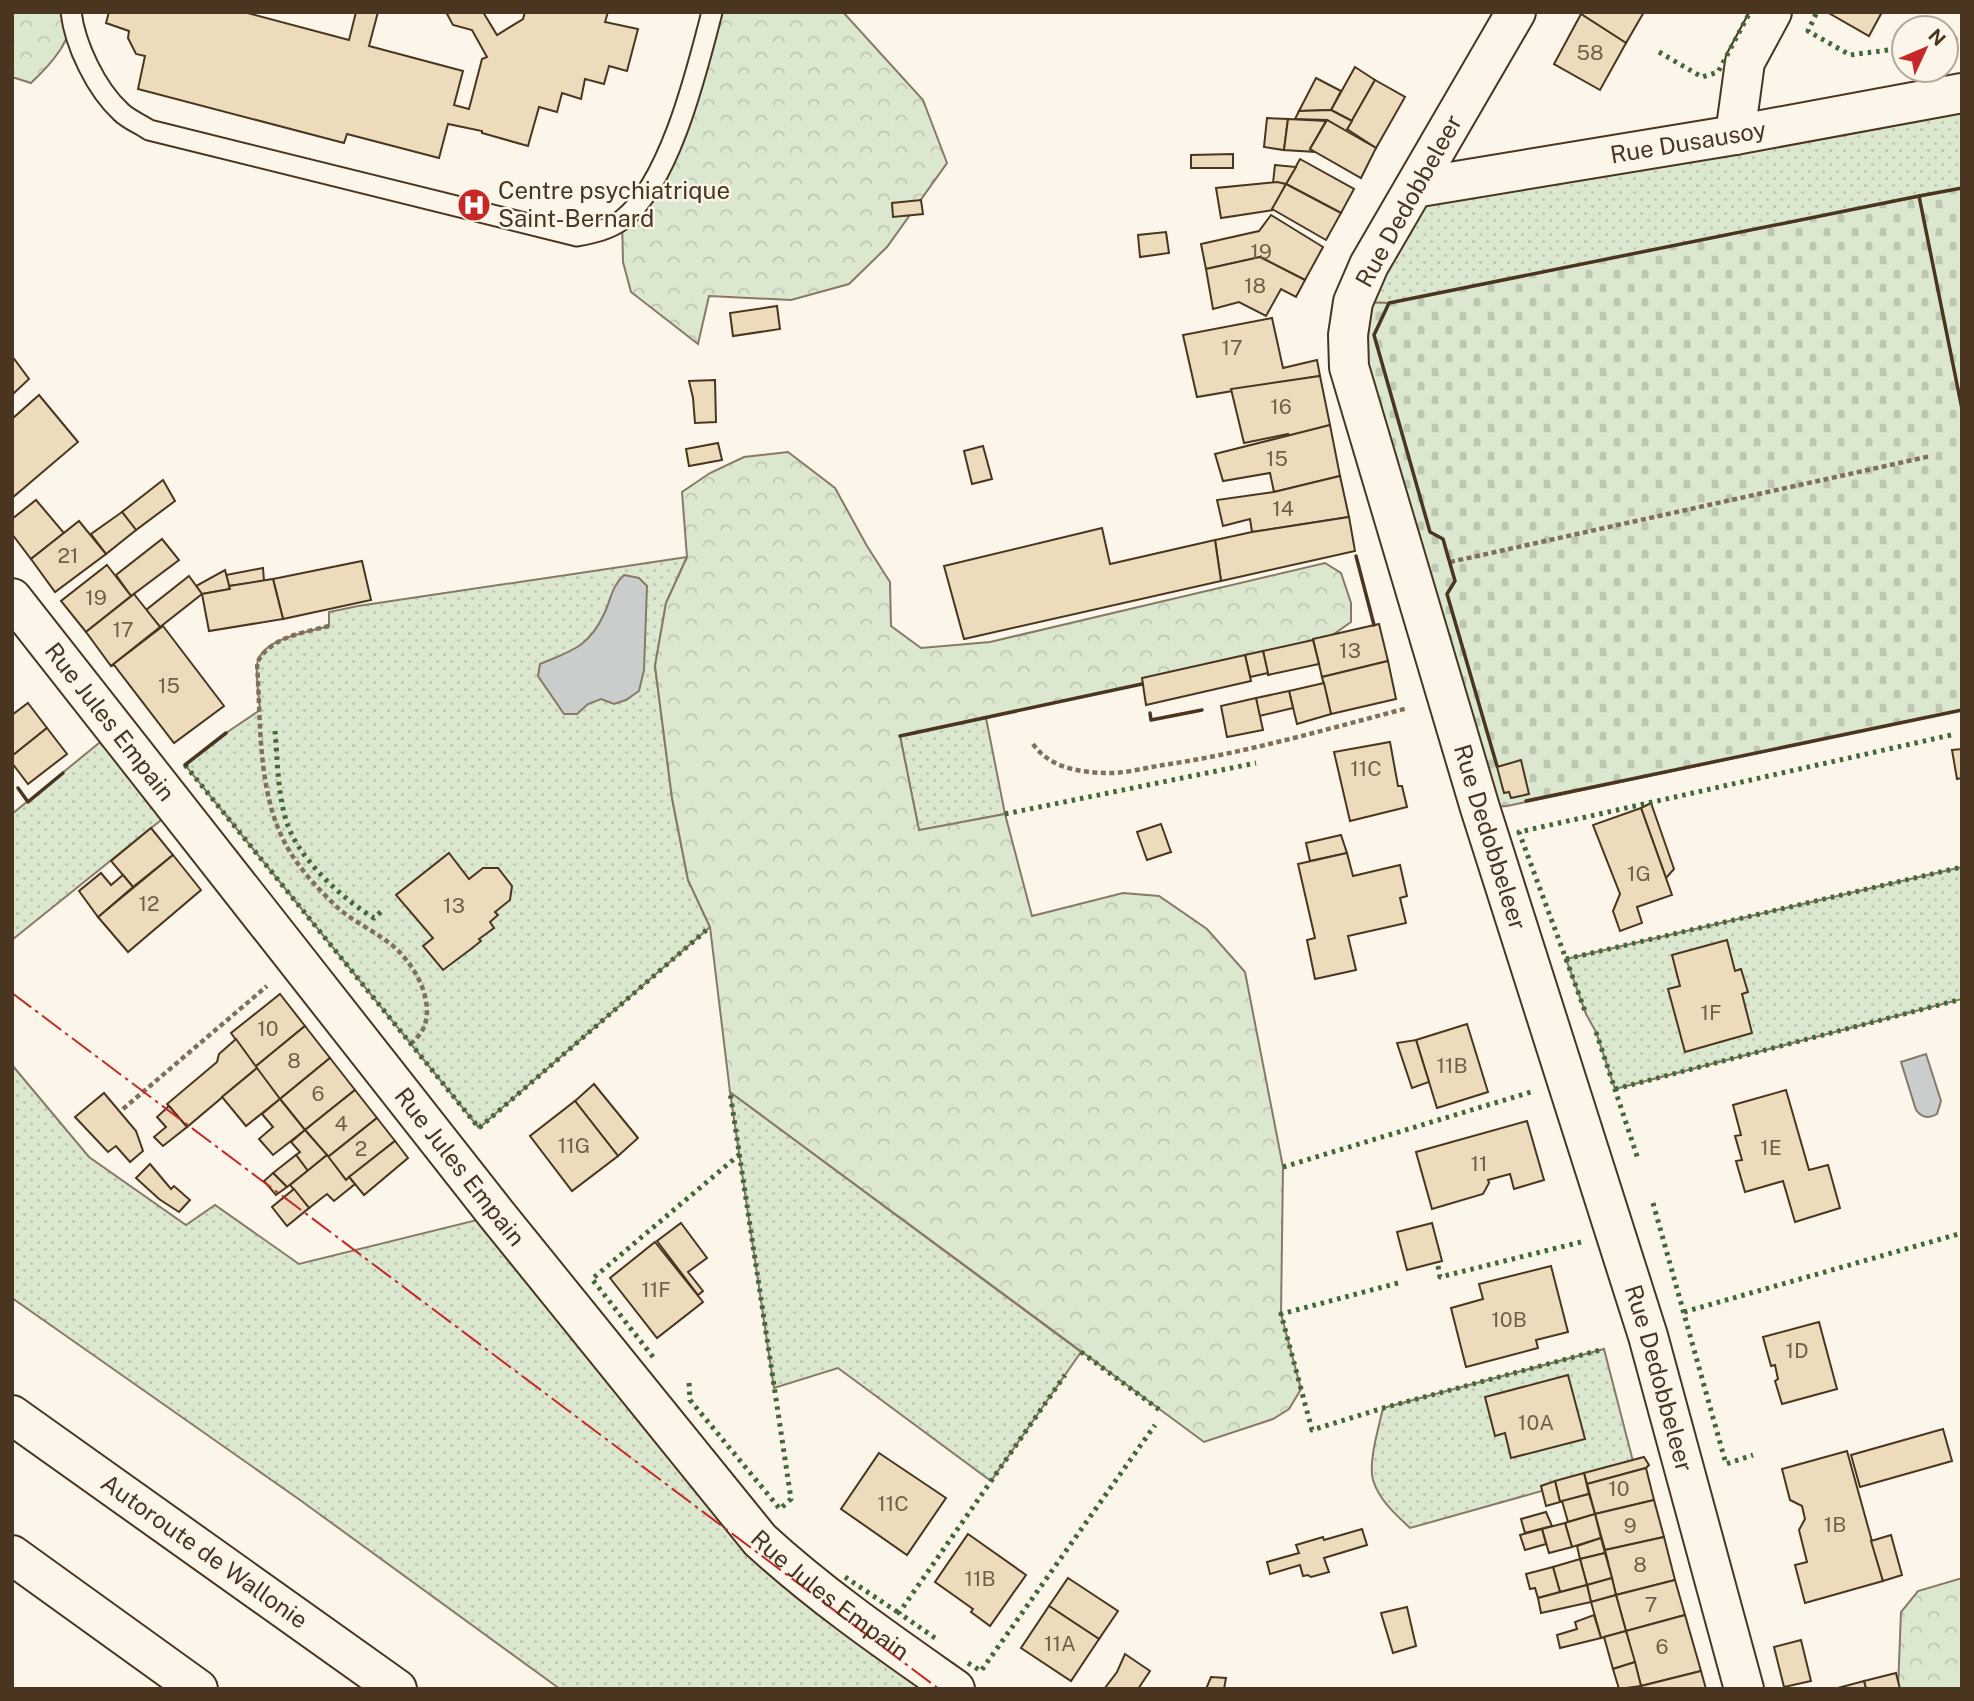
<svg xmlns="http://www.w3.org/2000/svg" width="1974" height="1701" font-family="'Public Sans',sans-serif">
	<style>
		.grass { fill: url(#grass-dots); stroke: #887966; stroke-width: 2 }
		.forest { fill: url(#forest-crowns); stroke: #887966; stroke-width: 2 }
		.cemetery { fill: url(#cemetery-stones); stroke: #887966; stroke-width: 2 }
		.water { fill: #c9cecd; stroke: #887966; stroke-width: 2 }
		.building { fill: #ecdcbc; stroke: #4a3520; stroke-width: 2 }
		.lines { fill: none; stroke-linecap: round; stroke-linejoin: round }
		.lane-casing { stroke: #4a3520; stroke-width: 23 }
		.street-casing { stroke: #4a3520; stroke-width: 42 }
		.highway-casing { stroke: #4a3520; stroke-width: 42 }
		.path { stroke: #7f6f5c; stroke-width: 4.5; stroke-dasharray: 5 3.5; stroke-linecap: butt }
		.lane { stroke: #fbf6e9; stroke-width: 19 }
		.street { stroke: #fbf6e9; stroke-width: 38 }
		.highway { stroke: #fbf6e9; stroke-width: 38 }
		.hedge { stroke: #436837; stroke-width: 5; stroke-dasharray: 3.5 5; stroke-linecap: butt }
		.wall { stroke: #4a3520; stroke-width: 3.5 }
		.power { stroke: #c62828; stroke-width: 2; stroke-dasharray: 24 5 3.5 5; stroke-linecap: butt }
		.labels { text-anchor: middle; stroke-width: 5; stroke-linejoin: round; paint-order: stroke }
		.number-label { font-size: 21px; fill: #725f47 }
		.street-label { font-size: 24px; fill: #4a3520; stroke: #fbf6e9 }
		.poi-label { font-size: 24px; fill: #4a3520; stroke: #fbf6e9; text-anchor: start }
	</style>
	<defs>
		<pattern id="grass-dots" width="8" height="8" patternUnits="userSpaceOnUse" patternTransform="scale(1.75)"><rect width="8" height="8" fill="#dce7d0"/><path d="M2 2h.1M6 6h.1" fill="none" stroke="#bec7b2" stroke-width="1.8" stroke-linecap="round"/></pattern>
		<pattern id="forest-crowns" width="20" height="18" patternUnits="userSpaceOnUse" patternTransform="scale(1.75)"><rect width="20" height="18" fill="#dce7d0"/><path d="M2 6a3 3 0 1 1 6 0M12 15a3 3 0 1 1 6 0" fill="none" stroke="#bec7b2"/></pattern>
		<pattern id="cemetery-stones" width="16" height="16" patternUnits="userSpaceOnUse" patternTransform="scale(1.75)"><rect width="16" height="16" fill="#dce7d0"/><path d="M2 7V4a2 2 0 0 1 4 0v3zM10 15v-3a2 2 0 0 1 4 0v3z" fill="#bec7b2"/></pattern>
	</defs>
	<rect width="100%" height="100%" fill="#fbf6e9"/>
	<g class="grass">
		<path d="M1962,93V188L1389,303L1353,302L1414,188Z"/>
		<path d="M687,557L666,603L655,666L672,798L688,880L710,927L479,1128L185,765L226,733L260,710C259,696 256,680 257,666C258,639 308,632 329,626V612L358,606Z"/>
		<path d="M986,718L1005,814L919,831L900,736Z"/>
		<path d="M115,730L176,808L12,940V814Z"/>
		<path d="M1962,867V999L1615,1089L1596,1032L1586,1014L1566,959Z"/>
		<path d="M12,1065L89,1157L186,1225L215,1205L299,1264L497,1215L760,1540L955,1689H560L300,1500L12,1298Z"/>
		<path d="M730,1092L1081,1352L991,1481L838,1368L774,1388Z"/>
		<path d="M1604,1349L1634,1465L1410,1528C1396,1515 1379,1500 1373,1480C1368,1462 1379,1427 1383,1408Z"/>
	</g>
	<g class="forest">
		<path d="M12,12H71C74,40 50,65 31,83L12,77Z"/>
		<path d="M722,12H843L923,100L947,163L887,247L849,284L791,300L709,296L698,344L631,292L623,262L622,219L642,199L707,32Z"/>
		<path d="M788,452L835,488L867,546L890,582L891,626L921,648L990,642L1325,563L1341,573L1351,603V622L1331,636L1142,684L900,736L919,830L1005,814L1032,916L1123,893L1159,896L1207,929L1245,972L1283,1167L1281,1314L1301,1389L1289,1409L1273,1419L1204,1442L730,1092L710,927L688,880L672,798L655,666L666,603L687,557L682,492L710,473L744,457Z"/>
		<path d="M1962,1578V1689H1898L1901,1612L1918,1591Z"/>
	</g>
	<path class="cemetery" d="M1962,188V710L1507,806L1480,808L1349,367L1353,302L1389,303Z"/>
	<g class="water">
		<path d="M624,575L639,578L647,586L644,670L639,691L626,700L614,704L601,699L588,704L577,714H564L538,676L540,664C571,651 589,647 604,614C611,600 611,587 624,575Z"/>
		<path d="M1926,1054L1941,1101L1937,1114C1929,1119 1922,1118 1916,1110L1901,1062Z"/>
	</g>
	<g class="building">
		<path d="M109,12H244L349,40L356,12H378L369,46L463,71L454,105L469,109L482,59L487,57L472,30L453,25L446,12H483L497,35L523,19L525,12H608L605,22L638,29L627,71L609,66L604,84L585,79L581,99L562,93L557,112L539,107L528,146L482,133V131L448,124L439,158L347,134L344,143L138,89L145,56L136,54L128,38L129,31L106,23Z"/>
		<path d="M1582,12H1644L1626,43L1581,14Z"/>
		<path d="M1827,12H1882L1869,36Z"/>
		<path d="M1581,14L1626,43L1600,90L1554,64Z"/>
		<path d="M1355,67L1375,80L1352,121L1331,110Z"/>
		<path d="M1316,78L1341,91L1331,110L1299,111Z"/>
		<path d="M1375,80L1405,97L1376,148L1347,129Z"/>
		<path d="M1331,110L1352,121L1346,131L1327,120L1295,119L1299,111Z"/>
		<path d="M1267,118L1288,119L1284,150L1264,147Z"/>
		<path d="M1288,119L1326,121L1310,149L1316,152L1284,150Z"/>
		<path d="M1327,120L1376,148L1361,178L1310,149Z"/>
		<path d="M1233,154V168H1191V155Z"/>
		<path d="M1300,159L1354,189L1341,213L1286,184Z"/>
		<path d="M1275,165L1296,167L1286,184L1273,183Z"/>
		<path d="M1277,182L1286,184L1273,210L1221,218L1216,188Z"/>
		<path d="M1286,184L1341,213L1326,240L1272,209Z"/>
		<path d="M921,200L923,214L893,217L892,203Z"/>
		<path d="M1271,215L1323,247L1305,280L1260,257L1206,269L1201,244L1259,231Z"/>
		<path d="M1166,232L1169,253L1140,257L1138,235Z"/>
		<path d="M1260,257L1305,280L1296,297L1281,289L1266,316L1239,302L1213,309L1206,269Z"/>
		<path d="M777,306L780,329L733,336L730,313Z"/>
		<path d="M1272,318L1283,368L1317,360L1320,376L1197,397L1183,335Z"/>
		<path d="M12,356L29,379L12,395Z"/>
		<path d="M1320,376L1330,425L1289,437L1288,434L1244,443L1231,389Z"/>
		<path d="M715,380L716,422L695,423L693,398L689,381Z"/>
		<path d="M39,395L78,442L12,498V419Z"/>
		<path d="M1330,425L1340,476L1274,492L1270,473L1223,481L1215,454Z"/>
		<path d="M718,443L722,460L689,466L686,449Z"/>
		<path d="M983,446L992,479L972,484L964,451Z"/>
		<path d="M1340,476L1349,517L1252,532L1250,519L1223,526L1217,500L1274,492Z"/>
		<path d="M163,480L175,501L136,530L122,512Z"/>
		<path d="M36,500L64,533L31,559L12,534V519Z"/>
		<path d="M122,512L136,530L106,554L91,534Z"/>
		<path d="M1349,517L1355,551L1221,581L1215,540L1252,532Z"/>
		<path d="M79,521L106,554L55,592L31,559Z"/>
		<path d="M1102,528L1110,564L1215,540L1221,581L964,639L944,566Z"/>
		<path d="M162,539L179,560L131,596L116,575Z"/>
		<path d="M362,561L371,600L283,619L273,579Z"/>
		<path d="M107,565L131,596L86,632L61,601Z"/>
		<path d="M263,568L264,581L229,586L226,575Z"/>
		<path d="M225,570L230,589L202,594L196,586Z"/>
		<path d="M189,576L202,594L160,627L146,610Z"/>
		<path d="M273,579L283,619L209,631L202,594L230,589L229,586Z"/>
		<path d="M134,594L160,627L111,666L86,632Z"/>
		<path d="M1379,624L1388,661L1322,677L1313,639Z"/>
		<path d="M163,626L224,706L174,743L114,665L111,666Z"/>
		<path d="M1313,640L1319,664L1268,675L1263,651Z"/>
		<path d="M1263,651L1268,673L1250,677L1245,655Z"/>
		<path d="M1245,655L1251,681L1146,705L1142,678Z"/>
		<path d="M1388,661L1396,699L1331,714L1322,677Z"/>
		<path d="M1324,683L1331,714L1297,724L1289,691Z"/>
		<path d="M1289,691L1293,708L1259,716L1256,698Z"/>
		<path d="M1256,698L1263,730L1227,737L1221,706Z"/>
		<path d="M28,703L47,728L12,756V715Z"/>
		<path d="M47,728L67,754L28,784L12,763V756Z"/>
		<path d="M1390,742L1398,786H1402L1407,807L1350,821L1334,752Z"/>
		<path d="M1962,749V778L1957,779L1952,750Z"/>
		<path d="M1521,760L1529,794L1511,798L1509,792L1504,793L1497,767Z"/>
		<path d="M1651,803L1674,869L1666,878L1641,808Z"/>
		<path d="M1641,808L1672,895L1637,907L1642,923L1620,931L1613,911L1620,894L1593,825Z"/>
		<path d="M1161,824L1171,852L1147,860L1137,832Z"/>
		<path d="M151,828L173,855L133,887L111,861Z"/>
		<path d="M1341,835L1347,853L1310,861L1306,843Z"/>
		<path d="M449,853L469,879L483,868H498L512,886L510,900L495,912L498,915L490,922L494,928L479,939L481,941L471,949L443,970L423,946L433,938L396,895Z"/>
		<path d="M1347,853L1353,876L1400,865L1407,896L1400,898L1406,923L1348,936L1356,970L1315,979L1307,940L1315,938L1298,864Z"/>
		<path d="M173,855L201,890L128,952L98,917Z"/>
		<path d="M101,873L111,885L123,875L133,887L98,917L79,891Z"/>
		<path d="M1727,940L1735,971L1741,969L1748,992L1742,994L1752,1033L1685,1052L1668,989L1680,986L1672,955Z"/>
		<path d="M280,994L305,1026L255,1067L231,1033Z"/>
		<path d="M1467,1024L1488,1092L1437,1108L1416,1040Z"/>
		<path d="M305,1026L330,1058L280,1099L255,1067Z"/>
		<path d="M236,1039L257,1068L187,1127L167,1104L217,1062L219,1054Z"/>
		<path d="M1416,1040L1429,1082L1412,1088L1397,1043Z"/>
		<path d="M330,1058L355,1090L305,1130L280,1099Z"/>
		<path d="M257,1068L280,1099L246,1126L222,1097Z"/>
		<path d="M594,1084L638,1138L618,1156L575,1101Z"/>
		<path d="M355,1090L377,1118L328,1157L305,1130Z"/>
		<path d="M1786,1090L1809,1170L1828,1165L1840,1208L1795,1222L1783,1181L1745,1192L1736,1161L1742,1160L1735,1136L1741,1135L1733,1105Z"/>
		<path d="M104,1093L136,1131L143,1151L130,1162L116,1146L108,1152L75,1117Z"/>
		<path d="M280,1099L305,1130L273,1155L259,1139L273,1127L262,1114Z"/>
		<path d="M575,1101L618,1156L572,1191L530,1136Z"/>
		<path d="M169,1106L187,1127L163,1146L154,1137L166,1127L157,1117Z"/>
		<path d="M377,1118L395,1141L346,1180L328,1157Z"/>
		<path d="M1527,1121L1544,1180L1514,1189L1510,1174L1488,1180L1489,1183L1483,1194L1432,1209L1416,1152Z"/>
		<path d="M305,1130L327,1155L308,1171L296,1155L300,1152L291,1142Z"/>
		<path d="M395,1141L408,1158L364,1195L349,1177Z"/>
		<path d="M296,1155L308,1171L287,1187L273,1173Z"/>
		<path d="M327,1155L346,1180L349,1177L355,1184L334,1201L327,1194L309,1208L290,1185Z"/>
		<path d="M150,1164L171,1189L174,1186L190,1200L179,1212L159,1199L136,1178Z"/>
		<path d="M273,1173L287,1187L276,1195L264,1181Z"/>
		<path d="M294,1189L309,1208L287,1226L272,1207Z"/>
		<path d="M681,1223L707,1258L688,1272L703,1291L698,1295L657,1241Z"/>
		<path d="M1432,1223L1442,1261L1407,1270L1397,1232Z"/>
		<path d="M655,1242L703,1302L657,1338L610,1278Z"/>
		<path d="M1551,1266L1568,1332L1536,1340L1538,1348L1466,1367L1451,1308L1483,1299L1479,1284Z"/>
		<path d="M1819,1322L1837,1389L1782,1404L1775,1381L1778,1379L1775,1365L1771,1366L1763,1337Z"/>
		<path d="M1568,1375L1585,1439L1511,1458L1505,1433L1495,1436L1485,1397Z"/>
		<path d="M1943,1429L1952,1461L1860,1487L1851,1455Z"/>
		<path d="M1847,1451L1883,1581L1805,1603L1795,1565L1807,1562L1799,1530L1805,1519L1802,1506L1790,1500L1782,1469Z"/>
		<path d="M879,1453L946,1498L907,1555L841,1509Z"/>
		<path d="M1644,1457L1649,1465L1646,1468L1587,1484L1584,1473Z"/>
		<path d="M1646,1468L1654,1500L1595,1514L1587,1484Z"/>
		<path d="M1584,1473L1589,1494L1560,1502L1555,1481Z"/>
		<path d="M1555,1481L1560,1502L1546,1506L1541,1486Z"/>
		<path d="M1589,1494L1595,1514L1568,1522L1562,1501Z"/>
		<path d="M1654,1500L1664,1537L1605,1550L1595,1514Z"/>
		<path d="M1546,1512L1552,1526L1525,1533L1521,1519Z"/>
		<path d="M1595,1514L1601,1538L1572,1547L1565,1523Z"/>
		<path d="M1565,1523L1572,1547L1549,1553L1542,1529Z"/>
		<path d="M1362,1529L1367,1545L1324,1558L1329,1572L1311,1577L1308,1575L1303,1576L1300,1565L1270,1574L1267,1562L1299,1553L1296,1545L1323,1537L1324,1540Z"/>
		<path d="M1542,1529L1546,1544L1525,1550L1520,1535Z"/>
		<path d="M968,1534L1026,1575L990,1626L971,1612L973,1609L935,1582Z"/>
		<path d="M1891,1535L1902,1575L1883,1581L1871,1541Z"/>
		<path d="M1664,1537L1675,1580L1616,1595L1605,1550Z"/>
		<path d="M1601,1538L1605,1553L1580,1559L1577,1546Z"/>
		<path d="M1605,1553L1612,1578L1587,1585L1580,1559Z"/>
		<path d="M1580,1559L1587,1585L1560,1592L1553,1567Z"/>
		<path d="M1553,1567L1560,1592L1538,1598L1535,1588L1530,1589L1526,1574Z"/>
		<path d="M1068,1578L1118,1611L1099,1639L1049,1606Z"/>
		<path d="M1612,1578L1616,1595L1591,1602L1587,1585Z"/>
		<path d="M1675,1580L1685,1615L1626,1631L1616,1595Z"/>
		<path d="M1587,1585L1591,1602L1541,1613L1538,1598Z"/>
		<path d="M1616,1595L1626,1631L1601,1638L1591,1602Z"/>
		<path d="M1049,1606L1099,1639L1071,1681L1021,1648Z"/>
		<path d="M1407,1607L1416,1646L1393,1653L1381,1613Z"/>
		<path d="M1594,1615L1601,1638L1560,1648L1557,1635L1577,1629L1575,1622Z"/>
		<path d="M1685,1615L1701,1671L1641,1686L1626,1631Z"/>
		<path d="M1626,1631L1635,1662L1613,1669L1604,1637Z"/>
		<path d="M1801,1640L1811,1681L1784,1687L1774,1647Z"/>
		<path d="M1125,1654L1150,1671L1138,1689H1106L1105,1688L1117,1672Z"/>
		<path d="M1635,1662L1641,1686L1619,1689L1613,1669Z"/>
		<path d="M1701,1671L1706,1689H1642L1641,1686Z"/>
		<path d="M1896,1673L1900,1689H1866L1864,1681Z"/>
		<path d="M1211,1677L1226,1678L1224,1689H1206Z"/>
		<path d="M1864,1681L1866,1689H1834Z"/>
	</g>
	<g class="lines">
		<defs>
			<path id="lane" d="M71,12C75,45 96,89 121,112C128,119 140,124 149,130L577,236C593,233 608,230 622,220C670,183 697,70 712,12"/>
			<g id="street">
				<path id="s1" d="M1516,12L1369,265L1353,302L1348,335L1349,367L1480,808L1648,1336L1744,1689"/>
				<path d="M1735,135L1745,62L1772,12"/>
				<path id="s2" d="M1414,188L1735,135L1962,93"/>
				<path id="s3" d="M12,598L497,1215L760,1540C821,1596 888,1642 955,1689"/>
			</g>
			<g id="highway">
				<path id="s4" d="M12,1415L397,1689"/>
				<path d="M12,1555L198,1689"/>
			</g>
		</defs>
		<use href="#lane" class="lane-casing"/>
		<use href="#street" class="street-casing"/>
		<use href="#highway" class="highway-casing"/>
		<g class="path">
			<path d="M1450,562L1931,456"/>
			<path d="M329,626C302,633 270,637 257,663C261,721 257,790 285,843C296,865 317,888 335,905C350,920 371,929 388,942C412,959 438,1002 422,1031C420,1035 415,1039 412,1043"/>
			<path d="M1033,744C1049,767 1077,772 1104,773C1123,774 1144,768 1163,765C1246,753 1327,729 1408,708"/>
			<path d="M123,1109L267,986"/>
		</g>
		<use href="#lane" class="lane"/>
		<use href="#street" class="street"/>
		<use href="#highway" class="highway"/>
		<g class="hedge">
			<path d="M1816,14L1808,31L1850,55L1904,48"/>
			<path d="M1946,42L1962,37"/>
			<path d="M1659,52L1702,77L1718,72L1750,12"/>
			<path d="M275,731C278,763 277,802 291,833C306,865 344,900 374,918L384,909"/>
			<path d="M1951,735L1519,832L1566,959L1962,867"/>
			<path d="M185,765L479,1128L710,927"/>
			<path d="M1005,814L1256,763"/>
			<path d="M1566,959L1586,1014"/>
			<path d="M1596,1032L1638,1159"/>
			<path d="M1615,1089L1962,999"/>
			<path d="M1283,1167L1531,1092"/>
			<path d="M1653,1203L1726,1464L1753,1455"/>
			<path d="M1438,1266L1440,1277L1581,1242"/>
			<path d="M1398,1283L1281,1314L1312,1430L1383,1408L1604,1349"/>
			<path d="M1684,1312L1962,1233"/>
			<path d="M1081,1352L1161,1411"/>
			<path d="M653,1357L592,1279L740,1154"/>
			<path d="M689,1383L690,1400L780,1509L791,1499L730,1092"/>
			<path d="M845,1577L899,1613"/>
			<path d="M935,1638L899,1613L1065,1375"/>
			<path d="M968,1663L981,1671L1155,1425"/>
		</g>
		<g class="wall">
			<path d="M1919,196L1962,188"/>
			<path d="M1356,556L1374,625"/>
			<path d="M1150,713L1151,720L1202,710"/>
			<path d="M900,736L1142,684"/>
			<path d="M185,765L226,733"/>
			<path d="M1497,766L1447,594L1455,581L1443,539L1430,532L1374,335L1389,303L1919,196L1962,409"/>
			<path d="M18,788L28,802L63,773"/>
			<path d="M1526,801L1962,710"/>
		</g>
		<path class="power" d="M12,993L939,1689"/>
	</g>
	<defs>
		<symbol id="hospital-disc" viewBox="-11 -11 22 22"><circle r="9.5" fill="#c62828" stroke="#fbf6e9"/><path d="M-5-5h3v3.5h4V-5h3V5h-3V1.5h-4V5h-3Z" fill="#fff"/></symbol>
	</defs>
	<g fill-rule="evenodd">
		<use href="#hospital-disc" x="455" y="186" width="38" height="38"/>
	</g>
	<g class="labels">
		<g class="number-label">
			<text x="1590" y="60">58</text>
			<text x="1261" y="259">19</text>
			<text x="1255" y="293">18</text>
			<text x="1232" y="355">17</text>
			<text x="1281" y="414">16</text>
			<text x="1277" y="466">15</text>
			<text x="1283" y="516">14</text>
			<text x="68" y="563">21</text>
			<text x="96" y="605">19</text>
			<text x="123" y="637">17</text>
			<text x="1350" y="658">13</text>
			<text x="169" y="693">15</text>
			<text x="1366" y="776">11C</text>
			<text x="1639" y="881">1G</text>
			<text x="149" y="911">12</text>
			<text x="454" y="913">13</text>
			<text x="1711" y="1020">1F</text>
			<text x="268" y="1036">10</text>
			<text x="294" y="1068">8</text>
			<text x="1452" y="1073">11B</text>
			<text x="318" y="1101">6</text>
			<text x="341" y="1131">4</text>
			<text x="574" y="1153">11G</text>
			<text x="1771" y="1155">1E</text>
			<text x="361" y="1156">2</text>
			<text x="1479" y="1171">11</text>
			<text x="656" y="1297">11F</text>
			<text x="1509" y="1327">10B</text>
			<text x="1797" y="1358">1D</text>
			<text x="1536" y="1430">10A</text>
			<text x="1619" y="1496">10</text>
			<text x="893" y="1511">11C</text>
			<text x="1835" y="1532">1B</text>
			<text x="1630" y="1533">9</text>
			<text x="1640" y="1572">8</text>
			<text x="980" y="1586">11B</text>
			<text x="1651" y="1612">7</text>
			<text x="1060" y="1651">11A</text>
			<text x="1662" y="1654">6</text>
		</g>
		<g class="street-label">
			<text dy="8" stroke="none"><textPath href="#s2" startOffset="278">Rue Dusausoy</textPath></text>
			<text transform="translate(1409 201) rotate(-61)" y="8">Rue Dedobbeleer</text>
			<text dy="8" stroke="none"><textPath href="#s3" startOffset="158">Rue Jules Empain</textPath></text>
			<text dy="8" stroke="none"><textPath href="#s1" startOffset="889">Rue Dedobbeleer</textPath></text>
			<text dy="8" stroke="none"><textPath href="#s3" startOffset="724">Rue Jules Empain</textPath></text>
			<text dy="8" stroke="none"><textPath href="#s1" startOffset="1456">Rue Dedobbeleer</textPath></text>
			<text dy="8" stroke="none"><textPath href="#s4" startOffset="236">Autoroute de Wallonie</textPath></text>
			<text dy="8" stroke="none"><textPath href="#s3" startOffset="1292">Rue Jules Empain</textPath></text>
		</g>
		<g class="poi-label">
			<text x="498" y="199">Centre psychiatrique<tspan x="498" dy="28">Saint-Bernard</tspan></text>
		</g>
	</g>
	<rect width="1974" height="1701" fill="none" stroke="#4a3520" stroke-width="28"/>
	<g transform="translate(1925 49) rotate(46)"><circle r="33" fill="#fbf6e9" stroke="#b4a999" stroke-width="2"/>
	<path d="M0-5L12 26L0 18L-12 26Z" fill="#c62828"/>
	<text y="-10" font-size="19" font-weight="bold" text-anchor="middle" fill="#4a3520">N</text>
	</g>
</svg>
